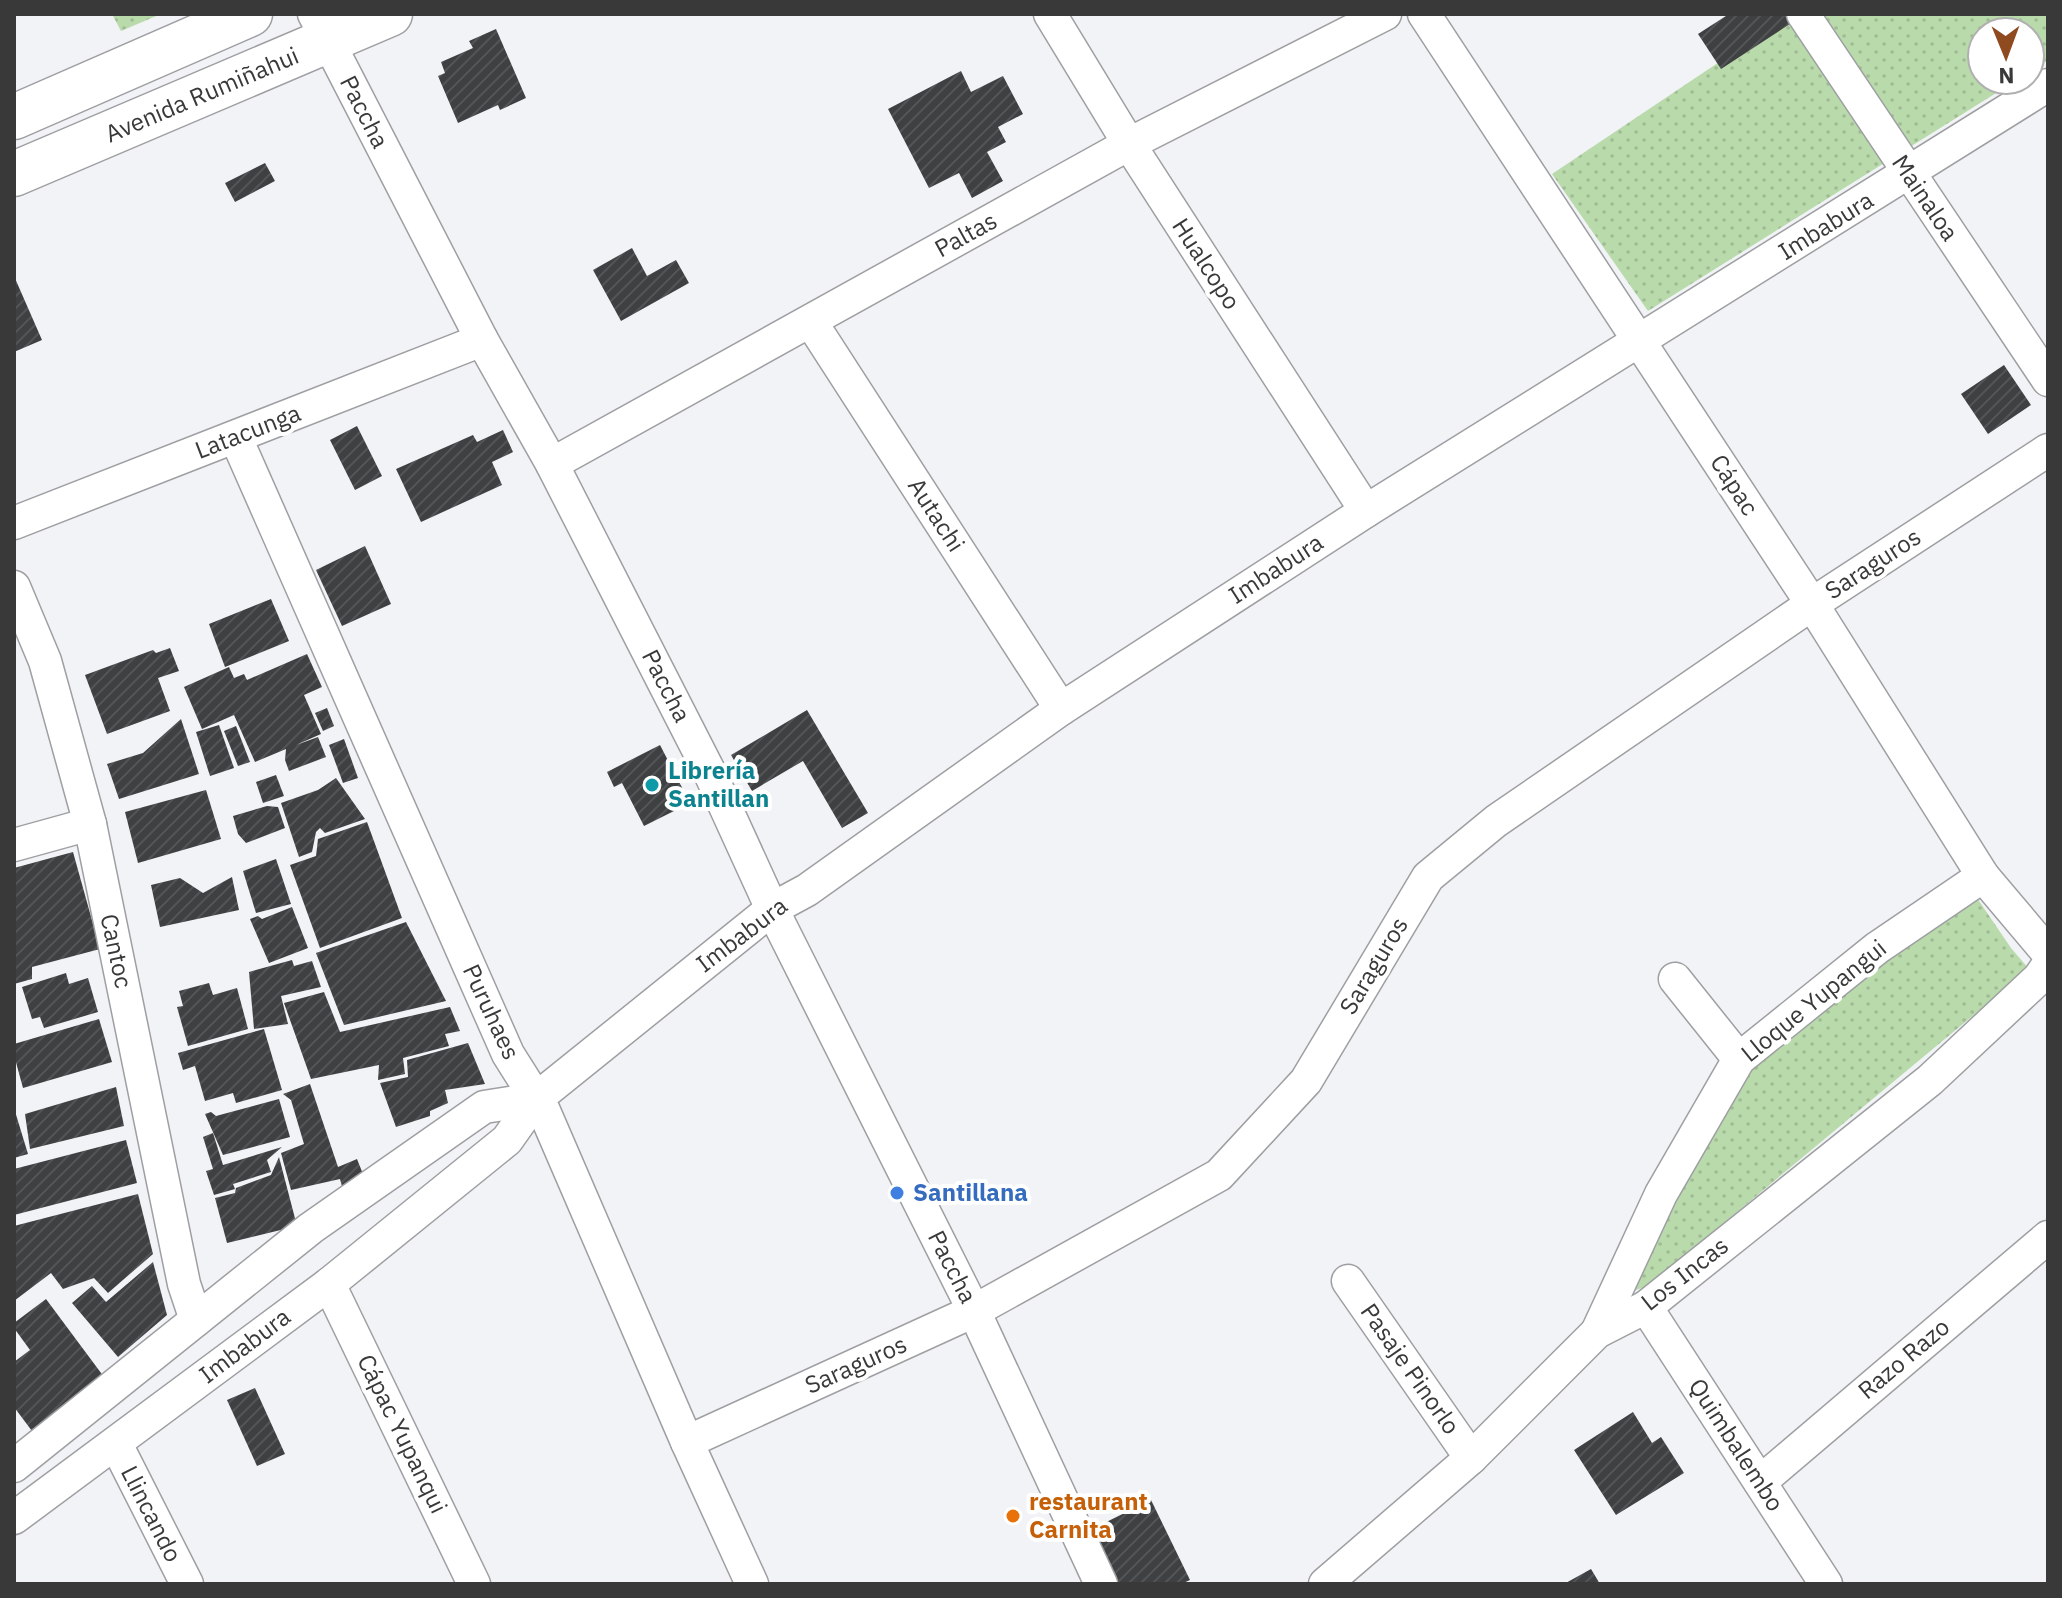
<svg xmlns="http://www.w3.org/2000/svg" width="2062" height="1598" font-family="'IBM Plex Sans',sans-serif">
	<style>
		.green { fill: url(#green-dots) }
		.building { fill: url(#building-hatch) }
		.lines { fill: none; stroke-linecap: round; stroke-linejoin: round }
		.minor-casing { stroke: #9e9fa2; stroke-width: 35 }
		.secondary-casing { stroke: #9e9fa2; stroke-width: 47 }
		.minor { stroke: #fff; stroke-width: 32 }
		.secondary { stroke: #fff; stroke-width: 44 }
		.culture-dot { fill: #0f9aa8; stroke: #fff; stroke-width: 3 }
		.shop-dot { fill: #3f7fe0; stroke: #fff; stroke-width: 3 }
		.food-dot { fill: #e8710a; stroke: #fff; stroke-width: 3 }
		.labels { text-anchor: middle; stroke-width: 8; stroke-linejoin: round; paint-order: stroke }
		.street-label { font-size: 24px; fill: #39393a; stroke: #fff }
		.culture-label { font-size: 24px; font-weight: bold; fill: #0d838f; stroke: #fff; text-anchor: start }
		.shop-label { font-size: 24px; font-weight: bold; fill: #366cbe; stroke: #fff; text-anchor: start }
		.food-label { font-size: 24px; font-weight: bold; fill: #c56008; stroke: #fff; text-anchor: start }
	</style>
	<defs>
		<pattern id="green-dots" width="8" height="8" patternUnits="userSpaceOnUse" patternTransform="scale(2)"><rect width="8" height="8" fill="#b9daab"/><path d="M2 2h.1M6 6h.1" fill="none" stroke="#a0bc94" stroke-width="1.8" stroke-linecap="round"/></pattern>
		<pattern id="building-hatch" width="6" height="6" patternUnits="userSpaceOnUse" patternTransform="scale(2)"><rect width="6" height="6" fill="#3f4042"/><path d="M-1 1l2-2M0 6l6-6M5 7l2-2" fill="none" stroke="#535456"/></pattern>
	</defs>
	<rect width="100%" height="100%" fill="#f2f3f6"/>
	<g class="green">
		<path d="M112,14H161L121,31Z"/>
		<path d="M1791,14H2048V60L2030,72V32H1982V80H2017L1648,311L1552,174Z"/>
		<path d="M1960,873L2011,948L2029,969L1648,1286L1597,1303L1719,1061Z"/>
	</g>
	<g class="building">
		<path d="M1729,14H1792L1796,20L1721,69L1698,34Z"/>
		<path d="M496,29L526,98L500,110L498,105L458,123L438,76L445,73L441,62L473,48L469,41Z"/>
		<path d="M961,71L971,92L1003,76L1023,114L998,127L1006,142L987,152L1003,181L972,198L959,173L929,188L888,109Z"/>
		<path d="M265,163L275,181L235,202L225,183Z"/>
		<path d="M632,248L647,276L676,260L689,283L621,321L593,270Z"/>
		<path d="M14,276L42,340L14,352Z"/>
		<path d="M2004,365L2031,405L1988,434L1961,394Z"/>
		<path d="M357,426L382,476L355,490L330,440Z"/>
		<path d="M503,430L513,452L492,462L502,485L421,522L396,469L473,435L477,442Z"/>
		<path d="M365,546L391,604L342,626L316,570Z"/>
		<path d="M271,599L289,641L225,667L209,624Z"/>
		<path d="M170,648L179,671L158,678L170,711L107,734L85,675L153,650L156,653Z"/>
		<path d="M307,654L322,687L304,695L321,734L296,745L318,737L326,757L289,771L285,760L286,749L255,762L234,715L202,729L184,687L229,667L234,678L244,674L247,680Z"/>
		<path d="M327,708L334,726L323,731L315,713Z"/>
		<path d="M807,710L868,813L842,828L803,761L752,791L731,755Z"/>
		<path d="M181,719L199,774L119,799L107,764L143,753Z"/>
		<path d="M219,725L234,768L210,776L196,732Z"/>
		<path d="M236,726L250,762L238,766L224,731Z"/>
		<path d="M344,739L358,778L343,783L329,745Z"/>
		<path d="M660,745L690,803L644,826L622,783L614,787L607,772Z"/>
		<path d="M276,775L284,796L263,803L256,782Z"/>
		<path d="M336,778L365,819L325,833L320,828L316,832L312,852L299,857L281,803L318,790Z"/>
		<path d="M206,790L221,839L138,863L125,812Z"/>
		<path d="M267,806L278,807L285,828L246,843L238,834L233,816Z"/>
		<path d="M367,822L402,918L320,948L290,865L316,856L318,839Z"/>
		<path d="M73,852L100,949L32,967V979L14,984V868Z"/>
		<path d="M276,859L291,904L256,913L243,871Z"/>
		<path d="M232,877L239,910L160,927L151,885L180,878L203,893Z"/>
		<path d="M292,907L308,948L269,963L250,919L258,916L262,919Z"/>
		<path d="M406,922L446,1001L344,1025L316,953Z"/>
		<path d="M292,960L294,966L312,961L321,987L281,996L288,1024L254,1029L249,972Z"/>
		<path d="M66,973L69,984L88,978L98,1012L44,1028L40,1017L32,1019L22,987Z"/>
		<path d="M209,983L213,995L237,988L248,1029L188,1046L177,1007L183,1006L179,991Z"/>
		<path d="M324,992L340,1032L450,1007L460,1031L445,1034L449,1046L403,1058L405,1074L378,1080L379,1065L311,1079L284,1003Z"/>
		<path d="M99,1019L112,1062L23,1088L14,1055V1044Z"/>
		<path d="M264,1029L282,1090L236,1103L233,1093L205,1101L195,1066L183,1070L178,1053Z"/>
		<path d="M468,1043L485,1084L445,1090L448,1103L430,1111V1116L396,1127L380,1083L408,1077L407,1060Z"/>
		<path d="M310,1084L338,1167L357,1159L365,1179L344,1194L340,1179L291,1190L281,1153L304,1144L291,1100L283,1094Z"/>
		<path d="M116,1087L124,1126L30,1149L25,1114Z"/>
		<path d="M279,1099L290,1137L223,1155L205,1114L211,1112L216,1116Z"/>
		<path d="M14,1108L28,1154L14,1158Z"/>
		<path d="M213,1133L223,1165L282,1147L267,1160L271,1172L233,1184L235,1189L214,1195L206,1171L213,1169L203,1137Z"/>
		<path d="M126,1140L137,1183L14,1215V1169Z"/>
		<path d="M279,1157L297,1226L227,1243L215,1198L235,1193L236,1188L271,1175Z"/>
		<path d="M138,1194L153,1254L108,1293L94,1278L63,1289L51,1273L14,1301V1226Z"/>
		<path d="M153,1262L167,1315L118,1357L72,1303L92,1286L106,1302Z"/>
		<path d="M46,1299L104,1377L32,1431L14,1407V1362L30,1350L14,1328V1323Z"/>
		<path d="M255,1388L285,1454L257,1466L227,1400Z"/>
		<path d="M1633,1412L1652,1443L1661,1437L1684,1473L1616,1515L1574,1450Z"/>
		<path d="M1151,1500L1190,1580L1181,1584H1112L1086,1532Z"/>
		<path d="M1591,1569L1600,1584H1564Z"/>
	</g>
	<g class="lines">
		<defs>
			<g id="minor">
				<path d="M314,14L482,340L552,464L709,771L772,909L974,1311L1101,1584"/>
				<path d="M1050,14L1129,144L1366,511"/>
				<path d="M1424,14L1812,604L1983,876L2048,953"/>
				<path d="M1803,14L2048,380"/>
				<path d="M811,322L1061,709"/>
				<path d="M236,438L508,1054L544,1111L687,1442L752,1584"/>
				<path d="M552,464L1129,144L1385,14"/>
				<path d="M14,523L482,340"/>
				<path d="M14,587L45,661L90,824L184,1284L196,1320"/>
				<path d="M14,845L90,824"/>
				<path d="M1675,979L1739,1059"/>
				<path d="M1348,1281L1471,1458"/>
				<path d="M329,1284L474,1584"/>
				<path d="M1646,1307L1826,1584"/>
				<path d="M1597,1332L1661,1194L1739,1059L1877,948L1983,876"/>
				<path d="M687,1442L974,1311L1219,1175L1306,1081L1428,877L1496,821L1812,604L2048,450"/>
				<path d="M116,1444L187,1584"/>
				<path d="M14,1466L311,1228L484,1107L536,1099"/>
				<path d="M1760,1482L2048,1237"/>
				<path d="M14,1518L329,1284L507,1140L536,1099L772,909L807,890L1061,709L1366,511L2048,85"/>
				<path d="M1325,1584L1471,1458L1597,1332L1646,1307L1930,1080L2039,978L2048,965"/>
			</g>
			<g id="secondary">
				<path d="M14,117L250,14"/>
				<path d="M14,174L390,14"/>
			</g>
		</defs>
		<use href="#minor" class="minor-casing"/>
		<use href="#secondary" class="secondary-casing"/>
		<use href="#minor" class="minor"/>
		<use href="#secondary" class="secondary"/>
	</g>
	<circle class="culture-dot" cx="652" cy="785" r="8"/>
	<circle class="shop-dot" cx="897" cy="1193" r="8"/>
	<circle class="food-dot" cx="1013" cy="1516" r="8"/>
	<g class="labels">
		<g class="street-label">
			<text transform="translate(202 95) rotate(-23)" y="8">Avenida Rumiñahui</text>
			<text transform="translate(364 112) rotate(63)" y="8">Paccha</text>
			<text transform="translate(1925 198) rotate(56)" y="8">Mainaloa</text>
			<text transform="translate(1826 226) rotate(-32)" y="8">Imbabura</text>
			<text transform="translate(966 235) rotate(-29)" y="8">Paltas</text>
			<text transform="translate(1206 264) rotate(57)" y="8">Hualcopo</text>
			<text transform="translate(248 432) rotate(-21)" y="8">Latacunga</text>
			<text transform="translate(1734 485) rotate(57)" y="8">Cápac</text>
			<text transform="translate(936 515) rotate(57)" y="8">Autachi</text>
			<text transform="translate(1873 564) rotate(-33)" y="8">Saraguros</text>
			<text transform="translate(1276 569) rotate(-33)" y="8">Imbabura</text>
			<text transform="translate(666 686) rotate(63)" y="8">Paccha</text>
			<text transform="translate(742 935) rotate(-37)" y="8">Imbabura</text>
			<text transform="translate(116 951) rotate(78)" y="8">Cantoc</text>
			<text transform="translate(1374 966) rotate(-59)" y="8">Saraguros</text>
			<text transform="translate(1814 1001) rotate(-39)" y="8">Lloque Yupangui</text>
			<text transform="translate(491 1012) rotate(65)" y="8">Puruhaes</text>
			<text transform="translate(952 1267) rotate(63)" y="8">Paccha</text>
			<text transform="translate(1685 1274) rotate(-38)" y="8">Los Incas</text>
			<text transform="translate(245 1346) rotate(-37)" y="8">Imbabura</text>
			<text transform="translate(1904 1359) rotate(-40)" y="8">Razo Razo</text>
			<text transform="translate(856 1365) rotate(-24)" y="8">Saraguros</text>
			<text transform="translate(1410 1369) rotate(55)" y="8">Pasaje Pinorlo</text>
			<text transform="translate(402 1434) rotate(64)" y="8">Cápac Yupanqui</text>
			<text transform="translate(1736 1445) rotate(57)" y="8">Quimbalembo</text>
			<text transform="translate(151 1514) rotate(63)" y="8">Llincando</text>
		</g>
		<g class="culture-label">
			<text x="668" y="779">Librería<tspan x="668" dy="28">Santillan</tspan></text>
		</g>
		<g class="shop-label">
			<text x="913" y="1201">Santillana</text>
		</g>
		<g class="food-label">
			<text x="1029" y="1510">restaurant<tspan x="1029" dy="28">Carnita</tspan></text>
		</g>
	</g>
	<rect width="2062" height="1598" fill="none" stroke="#39393a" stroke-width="32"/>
	<g transform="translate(2006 56) rotate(179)"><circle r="38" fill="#ffffff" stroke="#b0b0b0" stroke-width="2"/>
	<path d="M0-6L14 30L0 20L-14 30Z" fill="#8f4b1f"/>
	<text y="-12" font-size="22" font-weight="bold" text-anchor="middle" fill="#39393a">N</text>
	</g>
</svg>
